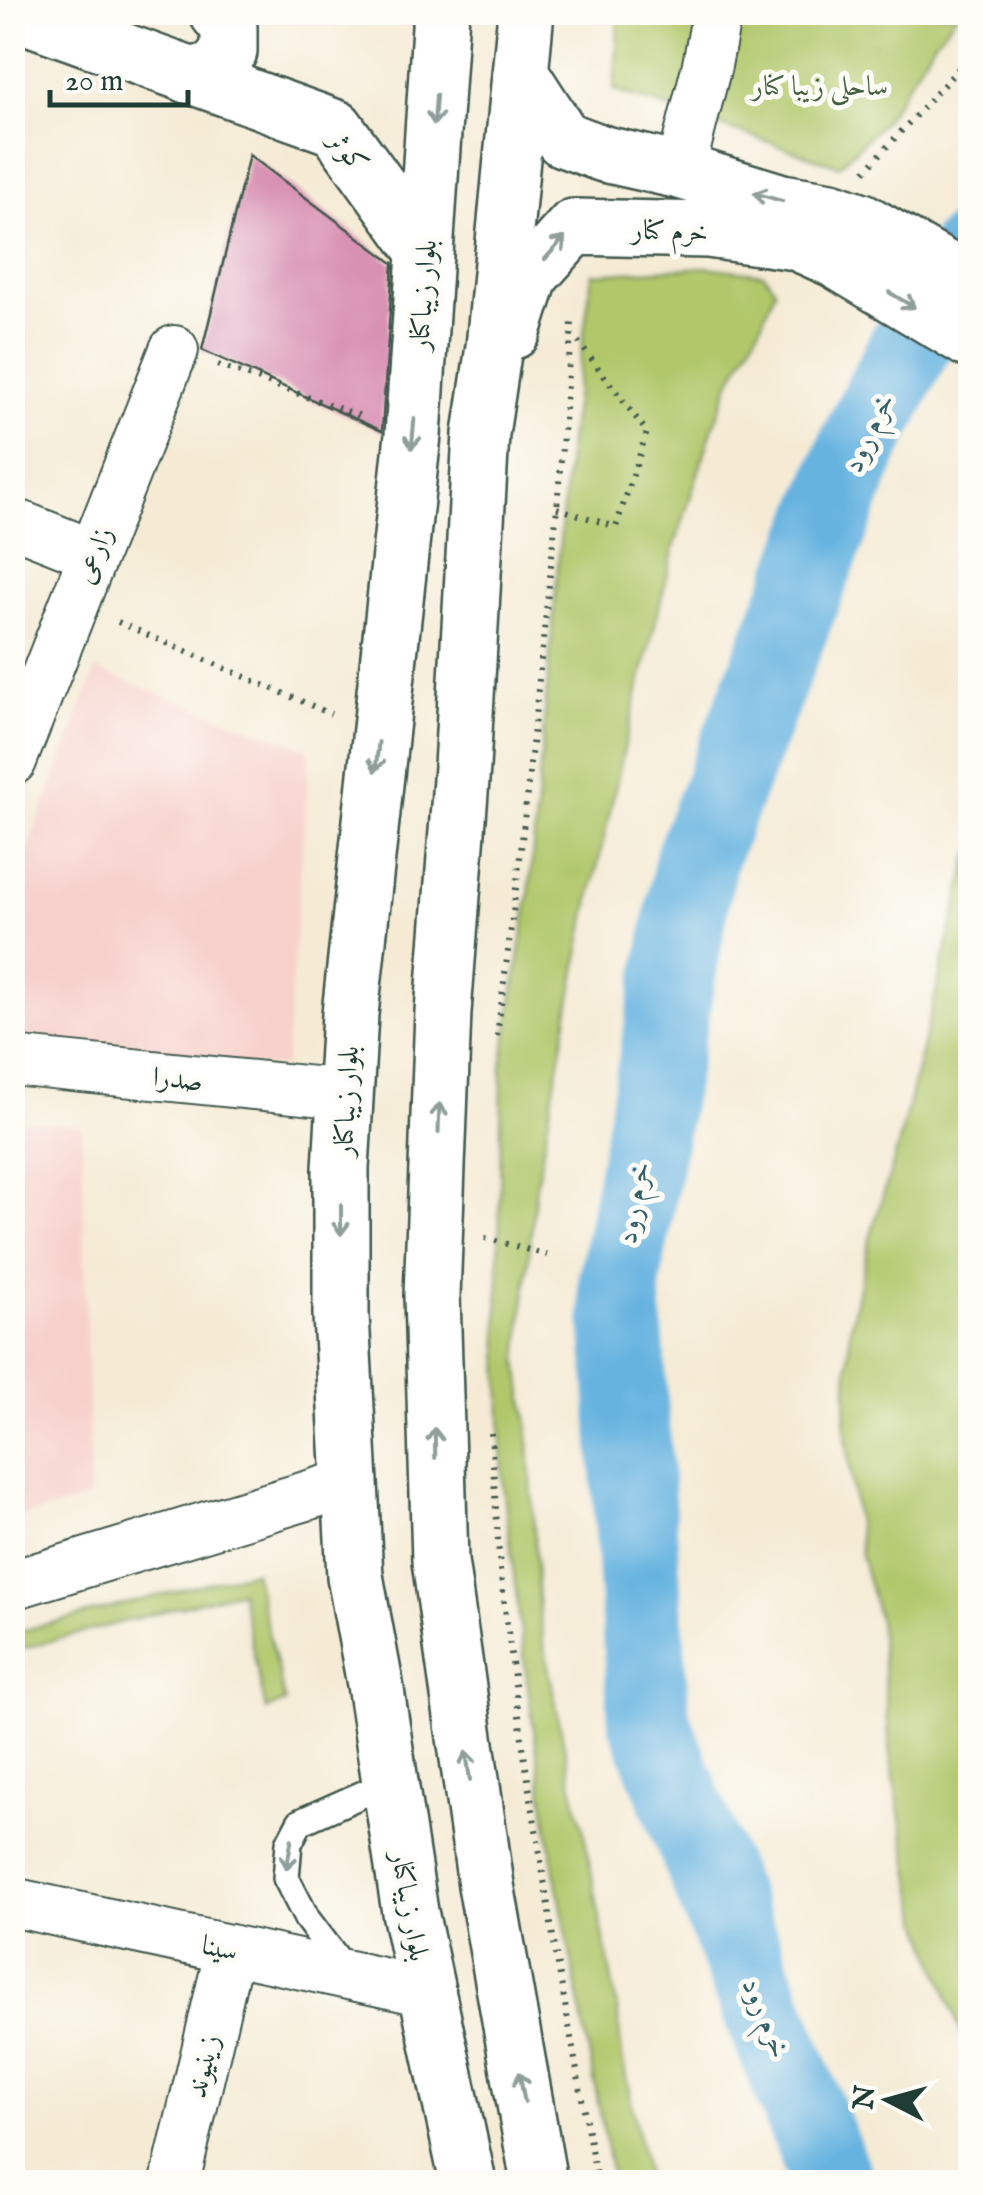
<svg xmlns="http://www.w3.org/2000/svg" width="983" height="2195" font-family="'IM FELL English',Amiri,serif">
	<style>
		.built { fill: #f7d0cb }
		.green { fill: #b1c76b; stroke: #688250; stroke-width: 2.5 }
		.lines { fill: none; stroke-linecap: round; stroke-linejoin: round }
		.river { stroke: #66b3e0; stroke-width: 82 }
		.building { fill: #d890b3 }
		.lane-casing { stroke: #3f574c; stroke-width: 30 }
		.street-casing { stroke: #3f574c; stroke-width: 52 }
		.secondary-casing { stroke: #3f574c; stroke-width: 60 }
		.path { stroke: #3f574c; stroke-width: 6; stroke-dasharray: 2.5 8; stroke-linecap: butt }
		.lane { stroke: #fff; stroke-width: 25 }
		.street { stroke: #fff; stroke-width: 48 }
		.secondary { stroke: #fff; stroke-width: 55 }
		.oneway { stroke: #8f9e9a }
		.labels { text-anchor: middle; stroke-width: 10; stroke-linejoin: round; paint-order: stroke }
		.park-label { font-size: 28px; fill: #446042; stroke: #fdfcf7 }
		.street-label { font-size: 28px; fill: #1f3d34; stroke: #fdfcf7 }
		.water-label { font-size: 30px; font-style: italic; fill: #346068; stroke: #fdfcf7 }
	</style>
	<rect width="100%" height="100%" fill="#fdfcf7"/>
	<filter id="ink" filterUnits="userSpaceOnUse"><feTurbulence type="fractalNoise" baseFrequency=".01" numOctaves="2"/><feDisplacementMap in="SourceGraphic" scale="20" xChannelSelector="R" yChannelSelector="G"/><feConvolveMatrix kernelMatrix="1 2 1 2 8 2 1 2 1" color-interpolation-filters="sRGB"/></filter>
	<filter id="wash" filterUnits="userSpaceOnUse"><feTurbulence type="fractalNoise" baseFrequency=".0048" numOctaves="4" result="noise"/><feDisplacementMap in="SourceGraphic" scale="40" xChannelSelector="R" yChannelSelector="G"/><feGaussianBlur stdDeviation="2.25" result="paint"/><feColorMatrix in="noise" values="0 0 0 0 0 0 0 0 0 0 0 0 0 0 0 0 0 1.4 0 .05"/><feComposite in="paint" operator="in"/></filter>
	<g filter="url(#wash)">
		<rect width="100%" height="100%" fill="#f5ebd5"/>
		<g class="built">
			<path d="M96,670L310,750L285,1067L13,1047L12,890Z"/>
			<path d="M13,1120L82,1126L90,1498L13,1519Z"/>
		</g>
		<g class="green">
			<path d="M619,13H958L933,44L884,121L839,166L614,90Z"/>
			<path d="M706,267L764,274L775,290L759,329L731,380L713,427L674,548L627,736L586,917L536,1186L518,1361L528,1424L538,1599L543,1640L572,1785L583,1828L617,2008L622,2057L648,2182H613L550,1844L524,1659L503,1484L498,1315L502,1066L529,895L568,450L592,274Z"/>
			<path d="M970,853V2057L921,1921L913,1886L892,1768L879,1621L861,1555L845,1427L850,1328L871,1234L898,1147Z"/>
			<path d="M254,1571L285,1702L266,1710L240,1591L13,1651V1633Z"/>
		</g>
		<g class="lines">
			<path class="river" d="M832,2182L649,1720L619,1284L696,859L859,447L910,345L970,252"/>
		</g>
		<g id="blocks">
			<path class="building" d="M249,155L393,263L382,431L202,350Z"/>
		</g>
	</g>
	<g filter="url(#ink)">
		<use href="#blocks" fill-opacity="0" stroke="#3f574c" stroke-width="2.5"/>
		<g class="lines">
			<defs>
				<path id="lane" d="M347,1972L307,1919L286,1878L289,1843L300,1822L390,1782"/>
				<g id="street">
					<path d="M680,171L707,65L717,12"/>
					<path d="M12,522L93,554"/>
					<path d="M12,761L174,350"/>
					<path d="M12,1061L344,1094"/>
					<path d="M12,1585L349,1483"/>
					<path d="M12,1902L427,1992"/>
					<path d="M175,2182L230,1949"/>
				</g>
				<g id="secondary">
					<path d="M15,12L336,128L425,251"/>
					<path d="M441,12L413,435L350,1014L341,1168V1315L355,1576L375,1684L410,1912L468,2182"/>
					<path d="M526,12L494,347L481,434L462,767L443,1012L432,1296L440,1561L486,1885L539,2182"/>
					<path d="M521,74L563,139L604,154L680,171L782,202L831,210L862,221L970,283"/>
					<path d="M190,76L214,70L229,51V27L217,12"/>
					<path d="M513,331L531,275L574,227L708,230L796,242L834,259L970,340"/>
				</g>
			</defs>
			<use href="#lane" class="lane-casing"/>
			<use href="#street" class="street-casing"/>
			<use href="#secondary" class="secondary-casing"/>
			<g class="path">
				<path d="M865,171L970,56"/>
				<path d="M218,365L366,418"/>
				<path d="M557,508L616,527L647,432L573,335"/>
				<path d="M118,622L331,714"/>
				<path d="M497,1036L521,850L557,508L572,323"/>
				<path d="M485,1238L547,1255"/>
				<path d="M491,1433L500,1570L524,1754L554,1943L597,2182"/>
			</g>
			<use href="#lane" class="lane"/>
			<use href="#street" class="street"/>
			<use href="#secondary" class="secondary"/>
		</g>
		<defs><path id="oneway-shaft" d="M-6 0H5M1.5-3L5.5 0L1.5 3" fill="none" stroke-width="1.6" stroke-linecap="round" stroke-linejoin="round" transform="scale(2.5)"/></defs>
		<g class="oneway">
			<use href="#oneway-shaft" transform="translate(435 110) rotate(94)"/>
			<use href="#oneway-shaft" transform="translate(768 197) rotate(-164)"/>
			<use href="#oneway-shaft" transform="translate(555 248) rotate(-48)"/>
			<use href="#oneway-shaft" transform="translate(902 300) rotate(31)"/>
			<use href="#oneway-shaft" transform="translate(413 434) rotate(95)"/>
			<use href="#oneway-shaft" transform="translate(377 757) rotate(96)"/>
			<use href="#oneway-shaft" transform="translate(439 1118) rotate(-88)"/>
			<use href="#oneway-shaft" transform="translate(341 1220) rotate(90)"/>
			<use href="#oneway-shaft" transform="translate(435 1443) rotate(-91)"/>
			<use href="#oneway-shaft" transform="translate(468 1766) rotate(-98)"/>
			<use href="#oneway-shaft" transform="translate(289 1854) rotate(100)"/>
			<use href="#oneway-shaft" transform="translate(522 2087) rotate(-100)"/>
		</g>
	</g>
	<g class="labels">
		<g class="park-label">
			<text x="820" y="95">ساحلی زیبا کنار</text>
		</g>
		<g class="street-label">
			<text transform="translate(349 151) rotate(49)" y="10">کوثر</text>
			<text transform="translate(670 230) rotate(2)" y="10">خرم کنار</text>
			<text transform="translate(422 295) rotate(-86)" y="10">بلوار زیباکنار</text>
			<text transform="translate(93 555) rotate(-69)" y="10">زارعی</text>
			<text transform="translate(178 1078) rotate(6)" y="10">صدرا</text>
			<text transform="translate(345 1101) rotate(-87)" y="10">بلوار زیباکنار</text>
			<text transform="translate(411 1906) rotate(80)" y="10">بلوار زیباکنار</text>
			<text transform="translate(220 1947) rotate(12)" y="10">سینا</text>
			<text transform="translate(202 2066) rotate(-77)" y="10">زینیوند</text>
		</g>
		<g class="water-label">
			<text transform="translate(868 432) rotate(-65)" y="10">خرم رود</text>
			<text transform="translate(633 1202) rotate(-80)" y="10">خرم رود</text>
			<text transform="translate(767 2018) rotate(68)" y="10">خرم رود</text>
		</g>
	</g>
	<rect width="983" height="2195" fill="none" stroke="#fdfcf7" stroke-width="50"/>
	<g transform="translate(888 2100) rotate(276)" stroke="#fdfcf7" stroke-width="8" paint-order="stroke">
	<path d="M0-8L18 38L0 25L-18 38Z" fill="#1f3d34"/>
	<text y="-15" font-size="28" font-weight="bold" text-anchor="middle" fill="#1f3d34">N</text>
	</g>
	<path d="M50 90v15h138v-15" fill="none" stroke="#1f3d34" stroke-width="5"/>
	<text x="65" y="90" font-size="30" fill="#1f3d34" stroke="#fdfcf7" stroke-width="8" paint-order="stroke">20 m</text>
</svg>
